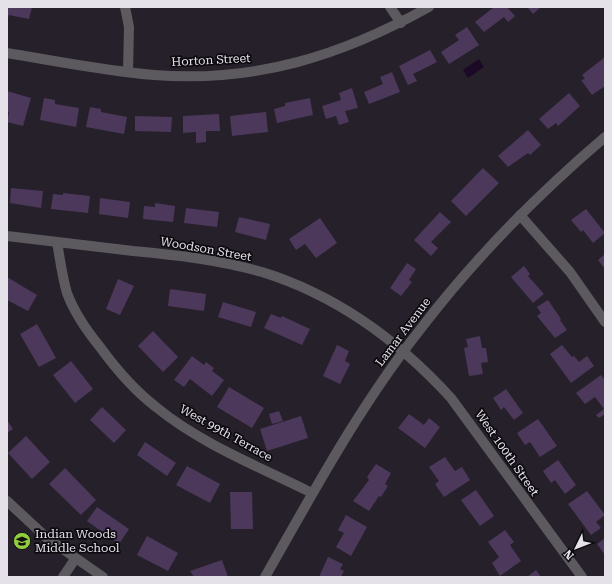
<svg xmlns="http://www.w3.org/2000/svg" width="612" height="584" font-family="'Roboto Serif',serif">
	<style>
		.water { fill: #1b0927 }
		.building { fill: #4b385a }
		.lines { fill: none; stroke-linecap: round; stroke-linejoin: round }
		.minor { stroke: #5c595f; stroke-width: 10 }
		.tertiary { stroke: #5c595f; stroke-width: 10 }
		.labels { text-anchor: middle; stroke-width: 3.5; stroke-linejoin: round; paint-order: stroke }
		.street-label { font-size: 12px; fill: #e5e1e9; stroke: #0d0b10 }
		.poi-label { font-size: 12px; fill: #e5e1e9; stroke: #0d0b10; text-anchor: start }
	</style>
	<rect width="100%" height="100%" fill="#26202b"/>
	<path class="water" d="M479,59L484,67L468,78L463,70Z"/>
	<g class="building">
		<path d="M7,7H32L29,19L9,15L7,20Z"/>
		<path d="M494,7H507L515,16L508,22L504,17L484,32L475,22Z"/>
		<path d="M527,7H541L533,14Z"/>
		<path d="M467,27L479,45L449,64L441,52L459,40L455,35Z"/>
		<path d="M430,50L437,62L413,74L417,81L408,85L399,66Z"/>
		<path d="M605,57V86L592,95L581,80L585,79L582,75Z"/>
		<path d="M392,72L400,92L369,104L364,92L383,84L380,77Z"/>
		<path d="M352,88L358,108L345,111L349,122L339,125L336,116L326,119L322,106L341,100L339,93Z"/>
		<path d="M7,91L31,98L23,126L7,122L9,112L7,111Z"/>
		<path d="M569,93L580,106L558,126L556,123L548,129L539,119Z"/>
		<path d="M44,98L55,100V104L79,108L76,127L40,120Z"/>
		<path d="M310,98L313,115L277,123L274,109L285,106V103Z"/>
		<path d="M90,107L101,109V112L127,117L124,134L86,127Z"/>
		<path d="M266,112L268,132L232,136L230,116Z"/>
		<path d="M219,114L220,131H206V142L196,143V132L183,133V116Z"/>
		<path d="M135,116L172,117L171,132L135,131Z"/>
		<path d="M528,130L541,145L530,155L528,153L508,167L498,156Z"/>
		<path d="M483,168L499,183L466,216L451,201Z"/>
		<path d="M11,188L43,191L41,208L10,203Z"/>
		<path d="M63,193L90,196L88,213L51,209L53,194L63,195Z"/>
		<path d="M100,198L130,202L128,218L99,214Z"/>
		<path d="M155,203L175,206L173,222L143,219L144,206L155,207Z"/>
		<path d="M186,208L219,212L217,227L184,223Z"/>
		<path d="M586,209L605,233L593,243L583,230L581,232L571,220Z"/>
		<path d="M440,212L451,222L431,242L438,248L431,256L414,240Z"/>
		<path d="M239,217L270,224L266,240L235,232Z"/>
		<path d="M320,218L337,243L316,258L305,244L296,250L289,239Z"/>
		<path d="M605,254V269L598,260Z"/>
		<path d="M407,263L416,269L409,280L412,282L401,296L390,288Z"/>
		<path d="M524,266L530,274L528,276L544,294L533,303L511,277Z"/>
		<path d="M7,277L37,295L28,311L7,300Z"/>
		<path d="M118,279L134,286L120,315L106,309Z"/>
		<path d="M170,289L206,294L204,311L168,306Z"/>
		<path d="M548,300L561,319L560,320L567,330L555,338L537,316L541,313L537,307Z"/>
		<path d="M223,302L256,312L251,327L218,317Z"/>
		<path d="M271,314L281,318L282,316L310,329L302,345L264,328Z"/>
		<path d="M37,324L56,358L39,367L20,334Z"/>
		<path d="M153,331L178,357L163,372L138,346Z"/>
		<path d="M480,336L482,348H486L488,362L481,363L483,374L469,376L464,348L468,347L466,339Z"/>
		<path d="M337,345L349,351L345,361L350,364L340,384L323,376Z"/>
		<path d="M562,345L572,357L574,356L579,362L587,356L594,366L571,383L550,354Z"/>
		<path d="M192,356L204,365L206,362L214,368L212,371L224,380L212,396L190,379L184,387L174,380Z"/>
		<path d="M71,361L93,389L75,403L53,375Z"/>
		<path d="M601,375L605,380V414L599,418L596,415L604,409L595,397L585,404L576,393Z"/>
		<path d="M229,387L264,408L252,428L217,407Z"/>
		<path d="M506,389L523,413L514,420L504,407L501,410L493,398Z"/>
		<path d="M102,407L126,430L114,443L90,420Z"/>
		<path d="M279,411L283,421L272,424L269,414Z"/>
		<path d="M409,414L424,425L429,418L440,427L425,448L398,428Z"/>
		<path d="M301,416L308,438L267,451L260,429Z"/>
		<path d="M538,419L557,446L540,457L530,442L525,445L517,433Z"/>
		<path d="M7,420L13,429L7,433Z"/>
		<path d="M26,436L50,462L32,479L8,453Z"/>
		<path d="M145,442L176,463L167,476L137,455Z"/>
		<path d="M445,457L455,471L462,467L470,480L444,497L435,484L439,481L429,467Z"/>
		<path d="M558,460L576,485L565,494L555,480L551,483L543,471Z"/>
		<path d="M376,464L391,473L385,484L388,486L381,497L379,496L369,511L353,501L369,480L367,477Z"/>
		<path d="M187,466L220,484L210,503L176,485Z"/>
		<path d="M65,468L96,500L81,515L49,484Z"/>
		<path d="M476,490L494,516L480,526L461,500Z"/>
		<path d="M587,491L605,515L596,522L601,528L591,535L568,504Z"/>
		<path d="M230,492H252L253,529H231Z"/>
		<path d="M97,507L129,529L119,544L87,521Z"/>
		<path d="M346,515L367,527L351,556L336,547L344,533L338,530Z"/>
		<path d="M505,530L514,542L510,545L521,561L500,576L492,563L499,557L488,542Z"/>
		<path d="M147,536L178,553L168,571L137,555Z"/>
		<path d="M605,538V555L597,544Z"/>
		<path d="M328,557L343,564L340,569L344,571L341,577H319Z"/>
		<path d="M222,560L228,577H194L190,571Z"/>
		<path d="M536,570L541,577H527Z"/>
	</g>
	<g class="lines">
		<g class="minor">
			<path d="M125,7L129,27L128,72"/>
			<path d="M390,7L401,23"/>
			<path d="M7,53C56,61 105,71 154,75C255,83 341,56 429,7"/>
			<path d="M520,215L570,272L605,322"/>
			<path d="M7,236C49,241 91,246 133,251C177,255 220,260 262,272C336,295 399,341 451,398L582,577"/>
			<path d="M57,242C60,259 62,276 67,293C74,312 87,331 100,347C116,369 134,390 156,407C201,444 260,467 312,493"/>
			<path d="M63,577L75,559"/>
		</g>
		<g class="tertiary">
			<path d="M7,501L47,538L103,577"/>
			<path d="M265,577C313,493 359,407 419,331C473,260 537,195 605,137"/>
		</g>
	</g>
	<defs>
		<symbol id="school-disc" viewBox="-11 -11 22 22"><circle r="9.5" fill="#92cd3e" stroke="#0d0b10"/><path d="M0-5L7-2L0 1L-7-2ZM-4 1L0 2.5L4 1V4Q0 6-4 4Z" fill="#111"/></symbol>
	</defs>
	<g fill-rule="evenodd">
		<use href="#school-disc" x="12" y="531" width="20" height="20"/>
	</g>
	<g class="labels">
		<g class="street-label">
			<text transform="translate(211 60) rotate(-3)" y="4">Horton Street</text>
			<text transform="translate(206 249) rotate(10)" y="4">Woodson Street</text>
			<text transform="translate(403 332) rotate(-53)" y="4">Lamar Avenue</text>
			<text transform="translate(226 433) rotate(29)" y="4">West 99th Terrace</text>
			<text transform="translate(507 453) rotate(55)" y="4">West 100th Street</text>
		</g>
		<g class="poi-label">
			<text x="35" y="538">Indian Woods<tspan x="35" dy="14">Middle School</tspan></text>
		</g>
	</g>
	<rect width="612" height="584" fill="none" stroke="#e5e1e9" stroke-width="16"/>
	<g transform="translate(576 548) rotate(227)" stroke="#0d0b10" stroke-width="3" paint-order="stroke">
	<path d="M0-3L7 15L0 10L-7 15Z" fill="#e5e1e9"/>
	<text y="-6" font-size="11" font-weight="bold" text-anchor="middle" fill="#e5e1e9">N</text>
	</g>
</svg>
